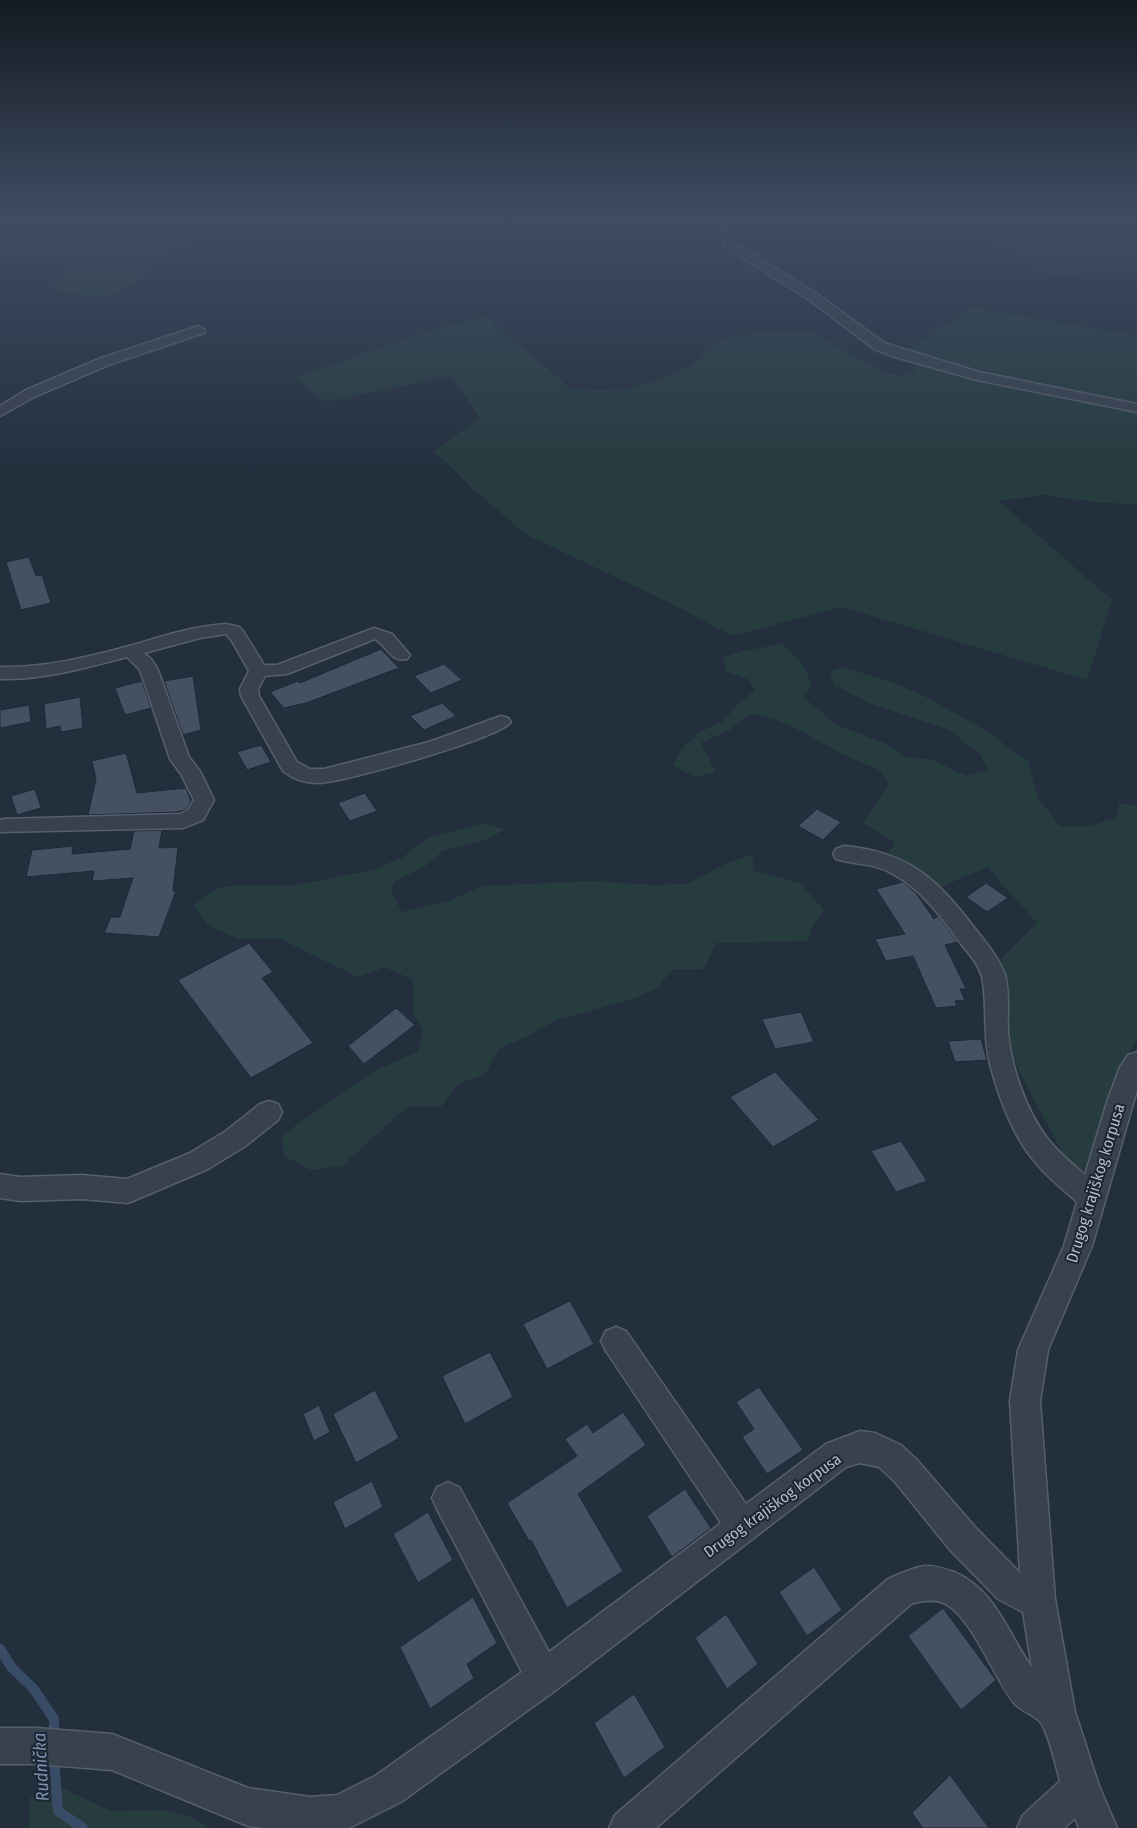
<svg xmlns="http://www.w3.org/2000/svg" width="1137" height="1828" font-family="'Fira Sans Condensed',sans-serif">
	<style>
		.green { fill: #263c3f }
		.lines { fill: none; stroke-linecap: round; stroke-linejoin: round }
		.stream { stroke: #394c67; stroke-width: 10 }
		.building { fill: #455162; stroke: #1f2835 }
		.minor-casing { stroke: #565f6c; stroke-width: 3 }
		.minor { fill: #38414e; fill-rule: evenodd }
		.labels { text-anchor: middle; stroke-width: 4; stroke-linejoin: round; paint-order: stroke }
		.near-street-label { font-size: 16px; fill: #b4bcc9; stroke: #1d2633 }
		.near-water-label { font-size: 18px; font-style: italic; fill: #7c92b1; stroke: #1d2633 }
	</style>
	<rect width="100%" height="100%" fill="#242f3e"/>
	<g class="green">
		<path d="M956,218H1137V270L1040,278C1015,238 979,236 936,229L939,220Z"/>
		<path d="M106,221H137L195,245L167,253L149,265L142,278L129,287L111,294L99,298L49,289L61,278L67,267L56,259L0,266V238C37,226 68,222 106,221Z"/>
		<path d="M972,308L1137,336V397L1133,409L1137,412V505L1095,502L1044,495L999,501L1112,600L1087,680L842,607L732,636L674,605L525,534L473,489L434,451L480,418L451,376L326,402L294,378L416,335L485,316L570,388L618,391L660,379L691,366L720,341L737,335L763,333L810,332L887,373L904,376L914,371L915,363L908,349Z"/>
		<path d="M783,644L804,666L812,686L803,697L837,725L887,744L907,757L934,760L966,776L988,770L980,754L949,730L872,704L834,685L830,672L842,667L892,682L926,697L980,727L1028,761L1038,798L1060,826H1089L1117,818L1119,804L1137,805V1038C1114,1078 1105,1124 1095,1169H1081L1064,1156L1019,1071L1009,1045L998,962L1037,923L987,867L941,887L908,862L888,852L895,842L863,823L889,784L879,770L840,753L803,732L772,718L750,714L731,729L701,743L716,772L694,777L673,765L682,748L700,732L723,721L739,703L755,690L749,680L725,671L724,657L742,651Z"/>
		<path d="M483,823L505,829L489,839L444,850L424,867L394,882L391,891L402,912L448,901L482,886L592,881L654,885L687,884L725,864L752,855L754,871L800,883L824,910L813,925L808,941L716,943L704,969L672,970L658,987L636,998L557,1020L526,1037L500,1048L485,1074L456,1085L442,1106H408L342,1166L311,1170L284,1156L282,1135L374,1071L418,1052L423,1031L413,1013V980L385,967L358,977L278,938L240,939L209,926L193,906L215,889L237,885L293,886L373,870L403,857L428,838Z"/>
		<path d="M56,1785L110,1811L163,1810L191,1817L210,1828H29L30,1798Z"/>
	</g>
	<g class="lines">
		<g class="stream">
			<path d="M0,1649L12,1668L33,1688L54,1719V1739"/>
			<path d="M54,1757L58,1811L83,1828"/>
		</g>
	</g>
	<g class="building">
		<path d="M29,557L36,576L42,575L51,603L21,610L6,562Z"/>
		<path d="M381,649L399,668L306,703L284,708L270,692L298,681L300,683Z"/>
		<path d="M444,664L462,680L431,693L414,676Z"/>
		<path d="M193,676L201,730L183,735L164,681Z"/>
		<path d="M142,681L151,708L125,715L115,688Z"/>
		<path d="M80,697L83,728L61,732L60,726L46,729L44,704Z"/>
		<path d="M442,703L456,716L424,730L410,716Z"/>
		<path d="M29,705L31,722L0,728V710Z"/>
		<path d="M261,745L271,762L247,770L237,752Z"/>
		<path d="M126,753L137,793L186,788L191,801L187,809L178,812L88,815L96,779L92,761Z"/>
		<path d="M35,789L41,808L17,815L11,796Z"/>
		<path d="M365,793L377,811L350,821L338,803Z"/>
		<path d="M817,809L841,822L823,840L798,826Z"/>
		<path d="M162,830L159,848L178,847L173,891H176L159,937L104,933L111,917H120L133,878L92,881L94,871L26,877L32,850L73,846L72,854L130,849L134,831Z"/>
		<path d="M903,882L916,893L934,919L938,916L958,942L945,945L966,989H960L965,1000L955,1001L957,1006L936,1008L913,956L886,961L875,939L905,934L876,889Z"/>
		<path d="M986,883L1008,898L987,912L966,897Z"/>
		<path d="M249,943L273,972L262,978L313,1043L251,1078L178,980Z"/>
		<path d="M396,1008L415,1025L364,1064L348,1046Z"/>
		<path d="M801,1012L814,1042L775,1049L762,1019Z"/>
		<path d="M981,1039L987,1060L955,1062L948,1041Z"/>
		<path d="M775,1072L819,1120L773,1147L730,1097Z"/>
		<path d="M901,1141L927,1181L896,1192L871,1151Z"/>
		<path d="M570,1301L594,1344L547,1369L523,1324Z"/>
		<path d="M490,1352L513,1397L465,1424L442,1376Z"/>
		<path d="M759,1387L803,1450L767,1474L742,1437L754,1429L736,1402Z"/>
		<path d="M375,1390L399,1438L356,1463L333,1414Z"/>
		<path d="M319,1405L330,1432L314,1441L303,1414Z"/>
		<path d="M623,1412L646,1445L578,1494L623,1571L567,1608L531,1540L529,1541L507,1503L577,1456L565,1439L587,1424L593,1433Z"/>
		<path d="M372,1481L383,1507L345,1529L333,1502Z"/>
		<path d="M685,1489L711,1528L672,1557L647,1516Z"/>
		<path d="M428,1512L453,1560L418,1583L393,1534Z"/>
		<path d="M814,1567L842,1610L807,1636L779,1592Z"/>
		<path d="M473,1597L497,1643L467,1664L474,1678L430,1709L400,1647Z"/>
		<path d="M943,1608L996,1680L961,1710L908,1636Z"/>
		<path d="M726,1614L758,1664L727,1689L695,1638Z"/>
		<path d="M634,1694L665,1747L624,1778L594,1723Z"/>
		<path d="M950,1775L989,1828H923L912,1813Z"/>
	</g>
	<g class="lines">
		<defs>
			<g id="minor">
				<path d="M719,218H729L734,243L819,295L884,343L979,372L1137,404V412L977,380L895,357L874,349L811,301L725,247Z"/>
				<path d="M199,326L205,330L204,333L111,364L36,396L0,416V406L26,390L101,358Z"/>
				<path d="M226,624L239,627L243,631L264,665H277L374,628L392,634L410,655L407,659C391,663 387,646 375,639L287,674L265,676L258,689L259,696L297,762L310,769H324L429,742L501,716L508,718L511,722C500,738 342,783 318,783C305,783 293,779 283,771L241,696L240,689L249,671L232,641L226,634L200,638L144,653L152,660L158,670L189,757L200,771L214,800L203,820L183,828L0,832V820L4,819L180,814L188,810L194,800L181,774L170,759L140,670L127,657C85,668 44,680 0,679V667C45,668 89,657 133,645C163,636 194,626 226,624Z"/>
				<path d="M844,846C910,852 938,880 976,930C987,944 999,958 1005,975C1010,993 1007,1013 1008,1032C1011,1067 1026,1110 1047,1138C1058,1152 1072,1164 1085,1175L1108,1099L1120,1067L1128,1055L1137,1052V1090L1092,1246L1048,1350L1040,1401L1055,1599L1075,1712L1099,1786L1117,1828H1079L1075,1818L1064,1828H1017L1023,1815L1060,1781C1055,1763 1051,1743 1043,1726C1039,1716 1021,1712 1014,1703C994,1679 970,1611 941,1602C931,1599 921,1601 911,1604L656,1828H609L615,1815L888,1579C899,1574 912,1568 924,1566C934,1565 945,1569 954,1572C996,1590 1008,1634 1032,1668L1023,1612L998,1599L951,1551L895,1482L879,1467L860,1463L846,1467L556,1690L401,1802L349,1828H264L248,1826L112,1770L36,1764H0V1728H36L112,1734L248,1788L310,1797L337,1795L375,1776L522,1672L437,1509L432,1498L437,1487L448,1482L459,1487L549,1652L721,1523L606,1351L601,1341L606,1331L616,1327L626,1331L746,1504L826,1444L860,1431L875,1433L901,1445L917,1460L975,1527L1020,1573L1010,1401L1018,1350L1064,1246L1077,1202C1063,1189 1048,1178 1036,1163C1013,1137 999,1098 990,1064C982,1033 988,1006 982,977C979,965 970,955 962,945C942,918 922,889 891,873C874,863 855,865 836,859L833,854L836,849Z"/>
				<path d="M269,1101L278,1104L282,1112L278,1120L244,1147L208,1169L128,1203L82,1199L20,1201L0,1198V1174L20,1177L82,1175L127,1179L190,1153L226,1131L260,1104Z"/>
			</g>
		</defs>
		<use href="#minor" class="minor-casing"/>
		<use href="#minor" class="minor"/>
	</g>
	<linearGradient id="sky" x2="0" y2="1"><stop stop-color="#141a22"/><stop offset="0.46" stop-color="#3f4d63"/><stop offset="1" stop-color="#3f4d63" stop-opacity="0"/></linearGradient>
	<rect width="1137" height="473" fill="url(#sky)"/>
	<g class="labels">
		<g class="near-street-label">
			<text transform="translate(1095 1183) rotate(-73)" y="6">Drugog krajiškog korpusa</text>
			<text transform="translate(772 1505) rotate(-36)" y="6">Drugog krajiškog korpusa</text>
		</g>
		<g class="near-water-label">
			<text transform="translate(41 1767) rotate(-93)" y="6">Rudnička</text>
		</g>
	</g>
</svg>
